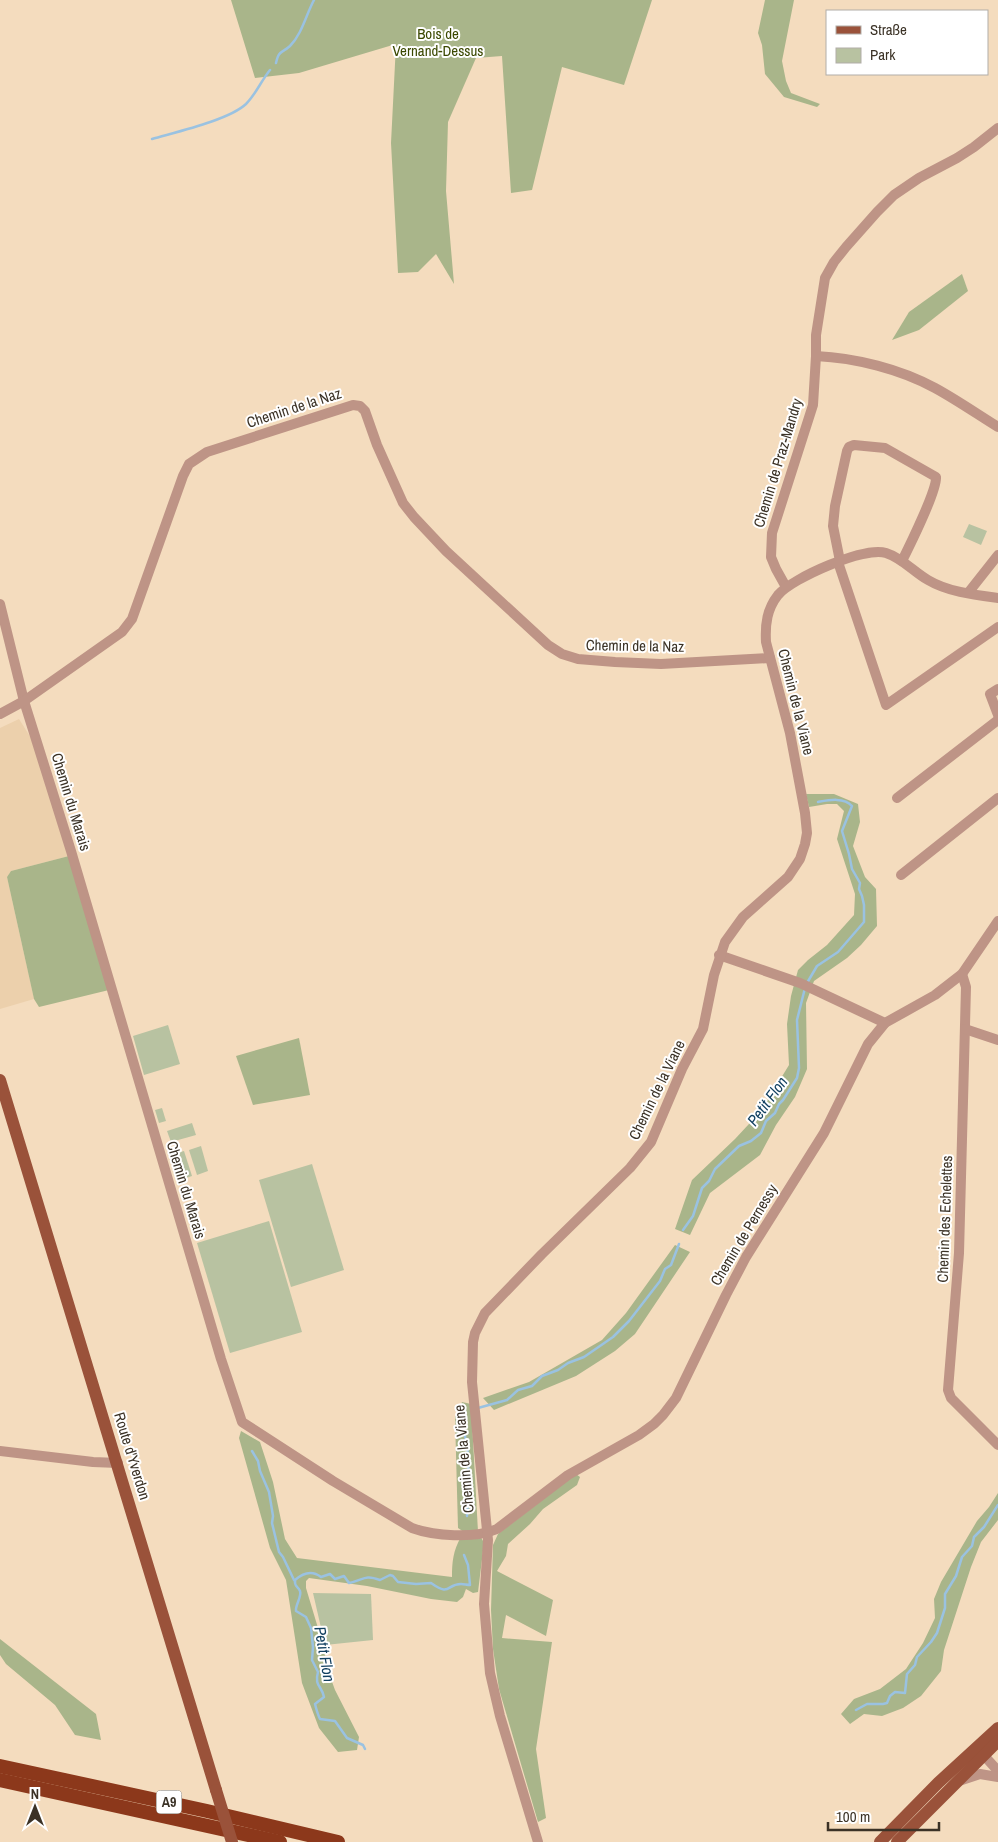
<svg xmlns="http://www.w3.org/2000/svg" width="998" height="1842" font-family="'Archivo Narrow',sans-serif">
	<style>
		.built { fill: #ecd0ac }
		.green { fill: #b8c2a1 }
		.forest { fill: #a9b58a }
		.lines { fill: none; stroke-linecap: round; stroke-linejoin: round }
		.stream { stroke: #9ac2e1; stroke-width: 2.5 }
		.minor { stroke: #be9486; stroke-width: 10 }
		.major { stroke: #9a523a; stroke-width: 12 }
		.highway { stroke: #8c381b; stroke-width: 14 }
		.major-bridge { stroke: #9a523a; stroke-width: 12 }
		.labels { text-anchor: middle; stroke-width: 4; stroke-linejoin: round; paint-order: stroke }
		.shield { fill: #fff; stroke: #767067; stroke-width: 1 }
		.shield-label { font-size: 14px; font-weight: bold; fill: #3b3226 }
		.park-label { font-size: 15px; fill: #3b4800; stroke: #fff }
		.street-label { font-size: 15px; fill: #3b3226; stroke: #fff }
		.water-label { font-size: 16px; font-style: italic; fill: #134161; stroke: #fff }
	</style>
	<rect width="100%" height="100%" fill="#f4dcbe"/>
	<path class="built" d="M19,719L31,738L69,856L11,871L7,877L34,999L0,1009V728Z"/>
	<g class="green">
		<path d="M969,524L987,531L981,545L963,537Z"/>
		<path d="M168,1025L180,1064L144,1075L133,1036Z"/>
		<path d="M162,1108L166,1121L159,1123L155,1110Z"/>
		<path d="M192,1123L196,1135L171,1142L167,1131Z"/>
		<path d="M201,1146L208,1171L197,1175L189,1150Z"/>
		<path d="M184,1151L192,1176L180,1180L173,1154Z"/>
		<path d="M312,1164L344,1270L291,1287L259,1180Z"/>
		<path d="M269,1221L302,1332L230,1353L197,1243Z"/>
		<path d="M313,1593L371,1594L373,1640L325,1645Z"/>
	</g>
	<g class="forest">
		<path d="M231,0H652L624,85L562,67L532,190L511,193L502,56L476,58L448,122L446,191L454,284L436,254L418,272L398,273L391,143L396,44L299,73L255,78Z"/>
		<path d="M765,0H794L782,61L786,81L791,93L820,104L817,107L784,97L765,74L762,45L758,33Z"/>
		<path d="M962,274L968,291L919,330L892,340L909,312Z"/>
		<path d="M806,794H834L858,804L860,822L853,846L865,877L876,889L877,926L861,945L847,958L814,981L806,1003L807,1069L795,1097L776,1125L760,1155L710,1193L690,1235L675,1229L692,1180L735,1139L761,1111L789,1065L787,1024L791,996L798,970L808,960L827,945L854,915L855,894L837,839L844,811L837,804H827L809,807Z"/>
		<path d="M69,856L109,990L39,1007L34,999L7,877L11,871Z"/>
		<path d="M299,1038L310,1095L253,1105L236,1056Z"/>
		<path d="M675,1245L690,1252L635,1334L615,1351L576,1376L494,1410L483,1398L529,1382L602,1340L626,1313Z"/>
		<path d="M462,1402L471,1404L478,1532H464L458,1528L455,1417Z"/>
		<path d="M241,1431L260,1442L273,1482L285,1539L297,1558L452,1577C452,1562 453,1551 461,1537H481L484,1543L478,1592L473,1593L466,1589L463,1597L457,1602L431,1599L367,1586L309,1578L306,1581V1588L324,1648L327,1668L335,1690L359,1737L357,1750L338,1752L319,1728L302,1683L286,1580L270,1548L239,1438Z"/>
		<path d="M576,1474L580,1477L577,1485L543,1509L530,1524L508,1544L506,1556L497,1571L553,1600L546,1636L506,1615L502,1638L552,1642L536,1749L546,1818L538,1822L499,1689L493,1649L491,1610L493,1545L498,1534Z"/>
		<path d="M998,1493V1520L981,1542L971,1567L944,1650L941,1671L921,1696L903,1708L882,1716L864,1714L850,1724L841,1714L854,1699L880,1689L906,1669L923,1643L935,1618L934,1599L941,1582L977,1521L989,1507Z"/>
		<path d="M0,1639L96,1714L101,1740L75,1735L55,1705L6,1664L0,1655Z"/>
	</g>
	<g class="lines">
		<g class="stream">
			<path d="M276,63C279,50 281,54 290,46C302,34 306,15 314,0"/>
			<path d="M152,139C176,132 229,120 246,104C256,94 261,81 270,70"/>
			<path d="M807,983L817,966L838,952L864,922V905L862,896L859,889L860,883L852,869L849,854L842,831L852,806C844,797 829,800 818,802"/>
			<path d="M683,1230L693,1216L702,1188L709,1181L715,1169L739,1146L751,1141L761,1133L766,1121L775,1113L779,1104L783,1100L797,1078L799,1068L797,1020L805,988"/>
			<path d="M478,1408L507,1400L518,1390L532,1386L542,1376L558,1370L568,1363L584,1357L613,1337L629,1321L660,1281L665,1269L671,1265L679,1244"/>
			<path d="M464,1411C460,1423 468,1444 468,1457C469,1477 468,1496 467,1516"/>
			<path d="M252,1451L258,1461L260,1471L269,1492L273,1516L272,1523L279,1552L283,1557L294,1580"/>
			<path d="M856,1710L867,1704H883L887,1703L890,1696L895,1692L905,1693L907,1674L915,1665L917,1657L931,1642L937,1633L945,1608V1594L956,1576L962,1557L972,1546L974,1537L984,1527L998,1505"/>
			<path d="M365,1749L363,1745L347,1738L335,1721L320,1719C318,1715 316,1708 315,1704L324,1697C322,1686 314,1686 318,1672L312,1660L313,1647L311,1628L306,1617L296,1611C295,1605 302,1597 300,1591C298,1586 294,1587 295,1580C303,1573 312,1570 321,1577L330,1574L335,1579L344,1576L349,1583C364,1580 364,1574 380,1580L390,1575L393,1576L398,1582L416,1584L431,1583C451,1597 446,1584 461,1584C464,1584 467,1585 470,1585L468,1565L464,1555"/>
		</g>
		<g class="minor">
			<path d="M816,356C856,358 900,369 935,388C957,400 977,414 998,427"/>
			<path d="M840,561L833,526L835,506L847,451L849,447L854,445L885,448L936,477C937,490 909,547 902,561"/>
			<path d="M838,562L886,705L998,627"/>
			<path d="M786,587L776,569L771,557L772,533L813,405L816,356V335L825,278L834,262L846,247L877,212L894,195L919,178L957,158L974,147L998,128"/>
			<path d="M968,593L998,555"/>
			<path d="M0,604L24,701L71,851L221,1359L242,1422L333,1481L412,1528C434,1536 474,1539 497,1529L568,1475L639,1435L654,1424L663,1415L676,1398L726,1295L746,1257L824,1133L868,1044L885,1023L935,995L962,974L998,921"/>
			<path d="M998,689L990,694L998,715"/>
			<path d="M0,714L24,701L122,632L132,619L183,476L189,464L207,452L353,405L360,406L365,411L377,445L403,503L414,517L446,551L548,645L562,654L578,659L615,662L661,664L770,658"/>
			<path d="M897,798L998,720"/>
			<path d="M901,875L998,798"/>
			<path d="M719,955L800,983L885,1023"/>
			<path d="M962,974L966,987L959,1253L948,1390L951,1398L998,1445"/>
			<path d="M965,1029L998,1040"/>
			<path d="M0,1451L93,1462L118,1463"/>
			<path d="M979,1750L998,1771"/>
			<path d="M959,1781L980,1774L998,1777"/>
			<path d="M538,1842L500,1716L490,1673L484,1604L488,1540L472,1382L473,1342L475,1333L485,1313L542,1254L630,1168L651,1142L682,1069L703,1029L714,975L725,942L743,917L788,877L800,859L805,844L807,833L805,813L790,733L766,642C765,624 767,609 778,595C792,578 865,546 886,553C902,558 914,572 928,580C948,592 975,595 998,598"/>
		</g>
		<g class="major">
			<path d="M0,1080L216,1790"/>
			<path d="M880,1842L938,1783L998,1728"/>
			<path d="M897,1842L998,1741"/>
		</g>
		<g class="highway">
			<path d="M0,1766L207,1811L338,1842"/>
			<path d="M0,1780L280,1842"/>
		</g>
		<path class="major-bridge" d="M216,1790L232,1842"/>
	</g>
	<g class="labels">
		<rect class="shield" x="156.5" y="1790.5" width="25" height="23" rx="4"/>
		<g class="shield-label">
			<text x="169" y="1807">A9</text>
		</g>
		<g class="park-label">
			<text x="438" y="39">Bois de<tspan x="438" dy="17">Vernand-Dessus</tspan></text>
		</g>
		<g class="street-label">
			<text transform="translate(294 408) rotate(-18)" y="5">Chemin de la Naz</text>
			<text transform="translate(778 463) rotate(-73)" y="5">Chemin de Praz-Mandry</text>
			<text transform="translate(635 646) rotate(1)" y="5">Chemin de la Naz</text>
			<text transform="translate(796 702) rotate(76)" y="5">Chemin de la Viane</text>
			<text transform="translate(71 802) rotate(73)" y="5">Chemin du Marais</text>
			<text transform="translate(657 1090) rotate(-64)" y="5">Chemin de la Viane</text>
			<text transform="translate(186 1190) rotate(73)" y="5">Chemin du Marais</text>
			<text transform="translate(945 1219) rotate(-88)" y="5">Chemin des Echelettes</text>
			<text transform="translate(744 1235) rotate(-59)" y="5">Chemin de Pernessy</text>
			<text transform="translate(132 1456) rotate(73)" y="5">Route d'Yverdon</text>
			<text transform="translate(464 1459) rotate(-95)" y="5">Chemin de la Viane</text>
		</g>
		<g class="water-label">
			<text transform="translate(767 1101) rotate(-54)" y="6">Petit Flon</text>
			<text transform="translate(325 1654) rotate(80)" y="6">Petit Flon</text>
		</g>
	</g>
	<rect x="826" y="10" width="162" height="65" fill="#ffffff" stroke="#b1ada8"/>
	<rect x="836" y="26" width="25" height="8" fill="#9a523a" stroke="#b1ada8"/>
	<text x="870" y="35" font-size="15" fill="#3b3226">Straße</text>
	<rect x="836" y="48" width="25" height="15" fill="#b8c2a1" stroke="#b1ada8"/>
	<text x="870" y="60" font-size="15" fill="#3b3226">Park</text>
	<g transform="translate(35 1807)" stroke="#ffffff" stroke-width="4" paint-order="stroke">
	<path d="M0-4L9 19L0 12L-9 19Z" fill="#3b3226"/>
	<text y="-8" font-size="14" font-weight="bold" text-anchor="middle" fill="#3b3226">N</text>
	</g>
	<path d="M828 1822v8h111v-8" fill="none" stroke="#3b3226" stroke-width="2.5"/>
	<text x="836" y="1822" font-size="15" fill="#3b3226" stroke="#ffffff" stroke-width="4" paint-order="stroke">100 m</text>
</svg>
